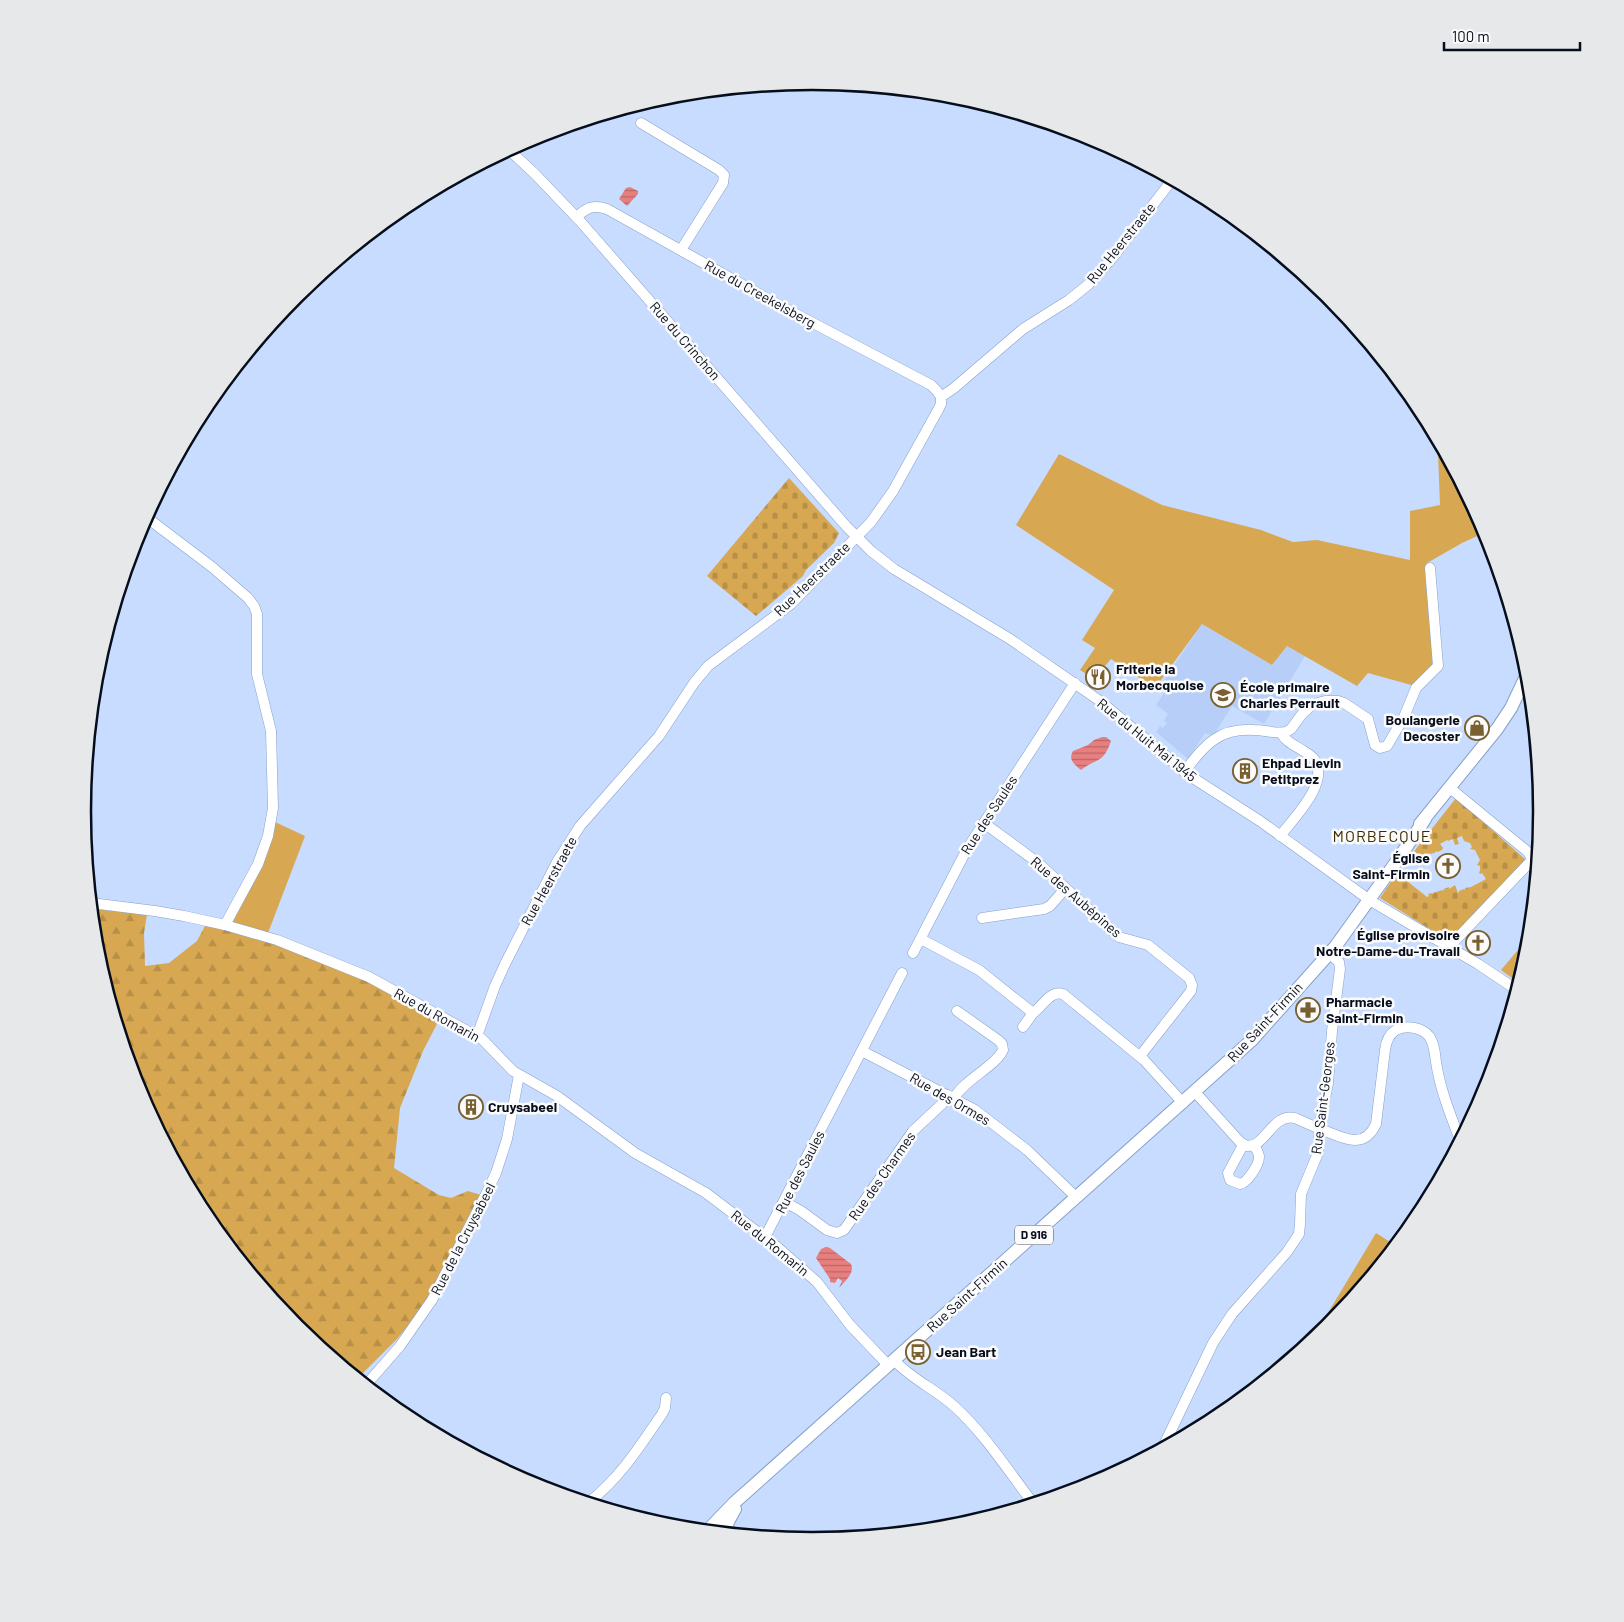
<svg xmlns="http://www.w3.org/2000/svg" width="1624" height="1622" font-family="Barlow,sans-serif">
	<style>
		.built { fill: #b7cff8 }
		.green { fill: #d7a851 }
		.forest { fill: url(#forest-firs) }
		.cemetery { fill: url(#cemetery-stones) }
		.water { fill: url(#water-rules) }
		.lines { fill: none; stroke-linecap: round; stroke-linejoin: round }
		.minor-casing { stroke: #87a0ca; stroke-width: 11 }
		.major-casing { stroke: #87a0ca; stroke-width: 14 }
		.minor { stroke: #fff; stroke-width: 10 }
		.major { stroke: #fff; stroke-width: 12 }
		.labels { text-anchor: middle; stroke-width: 5; stroke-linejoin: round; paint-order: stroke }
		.shield { fill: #fbfbfb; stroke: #50545f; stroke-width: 1 }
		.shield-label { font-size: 12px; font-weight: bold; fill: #060d1c }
		.street-label { font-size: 14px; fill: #060d1c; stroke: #fbfbfb }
		.poi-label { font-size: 14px; font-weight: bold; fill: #060d1c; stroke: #fbfbfb; text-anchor: start }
		.quarter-label { font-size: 16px; letter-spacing: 1px; fill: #3d2a02; stroke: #fbfbfb }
		.rim { fill: none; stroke: #060d1c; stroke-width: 2.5 }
	</style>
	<defs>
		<pattern id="forest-firs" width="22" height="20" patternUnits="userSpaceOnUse" patternTransform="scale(1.25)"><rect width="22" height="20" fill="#d7a851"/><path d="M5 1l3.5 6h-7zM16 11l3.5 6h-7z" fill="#b78f46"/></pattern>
		<pattern id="cemetery-stones" width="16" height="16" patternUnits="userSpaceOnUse" patternTransform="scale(1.25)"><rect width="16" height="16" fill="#d7a851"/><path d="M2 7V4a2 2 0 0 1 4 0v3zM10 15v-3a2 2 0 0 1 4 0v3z" fill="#b78f46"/></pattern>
		<pattern id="water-rules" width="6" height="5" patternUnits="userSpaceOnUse" patternTransform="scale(1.25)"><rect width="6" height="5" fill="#e87f7f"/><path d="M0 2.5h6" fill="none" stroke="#ba6667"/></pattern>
	</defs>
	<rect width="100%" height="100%" fill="#c7dcff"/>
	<path class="built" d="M1202,624L1272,665L1287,646L1305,656L1264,724L1232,706L1213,736L1205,733L1188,759L1156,732L1160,726L1163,728L1167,723L1164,721L1168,714L1156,705L1170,684L1164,680Z"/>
	<g class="green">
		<path d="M1438,453H1444L1486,532L1462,543L1427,563L1434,663L1415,686L1368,673L1357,686L1287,646L1272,665L1202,624L1155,688L1111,659L1094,679L1080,670L1095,648L1082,640L1114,590L1016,525L1059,454L1162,505L1261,530L1293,542L1317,540L1410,560V511L1440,505Z"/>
		<path d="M275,822L305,836L268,933L234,924L233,922Z"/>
		<path d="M1529,937L1528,954L1519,983L1501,970Z"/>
		<path d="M1376,1233L1395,1245L1328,1327L1311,1341Z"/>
	</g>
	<path class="forest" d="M92,909L147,914L144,933L145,966L169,963L197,941L206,924L279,945L360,978L439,1020L423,1051L400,1108L394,1168L439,1195L451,1198L468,1191L481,1195L428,1298L416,1316L396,1340L358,1378L296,1327L205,1216L138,1090L96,953Z"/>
	<g class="cemetery">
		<path d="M789,478L839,533L834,543L806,570L803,576L756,616L707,576Z"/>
		<path d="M1456,798L1526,860L1449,941L1380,898L1397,873L1427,897L1429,896L1428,894L1432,893L1434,895L1433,893L1442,890L1443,891L1444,889L1449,887V889L1455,885L1458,893L1459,892V891L1464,889L1466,890L1465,888L1471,887L1486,879L1482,873L1480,874L1479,872L1480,871V866L1477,865L1480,860L1475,850L1470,849L1472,847L1470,843L1464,841L1462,836L1457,838L1459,844L1455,845L1453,839L1448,841L1447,840L1440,844L1443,848L1442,850L1438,852L1436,851V852L1431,854L1429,853V855L1421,858L1420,857L1416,860L1415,859L1411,861L1408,859Z"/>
	</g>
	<g class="water">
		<path d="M630,187L638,191V194L627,206L619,199L626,188Z"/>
		<path d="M1102,737H1106L1111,741C1103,764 1098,757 1081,770C1074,764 1068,760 1073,751L1088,745L1094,740Z"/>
		<path d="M826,1247L830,1248L851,1264C855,1273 845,1281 839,1288L842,1281L838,1278L835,1283L830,1282V1279L816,1258L821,1249Z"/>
	</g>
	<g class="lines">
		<defs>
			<g id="minor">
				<path d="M641,123L719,170L724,175L723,183L681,250"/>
				<path d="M509,150L534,173L580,221L846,526L871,551L894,569L1010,639L1100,701L1190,776L1260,821L1371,901L1478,964L1517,990"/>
				<path d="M576,217C587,208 593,204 607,209L775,303L931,385L937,391L941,397"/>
				<path d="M941,397L954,388L1023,329L1069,300L1089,284L1113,257L1172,180"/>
				<path d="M146,517L212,567L248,598L254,606L257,614V674L271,731L273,808L268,836L258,864L225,925"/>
				<path d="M1184,772C1205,745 1218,728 1254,730C1265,730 1276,734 1286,732L1291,729L1302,714L1312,705L1325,701H1338L1344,703L1368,719L1375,745L1380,748L1387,746L1404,717L1416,688L1438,666L1430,568"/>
				<path d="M1450,788L1528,852L1533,859"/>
				<path d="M984,823L1037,862L1119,937L1148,945L1189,978L1192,985L1191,991L1140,1056"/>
				<path d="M1280,836C1293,819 1331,782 1314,759C1311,755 1306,753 1302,750C1296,746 1284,741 1282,733"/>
				<path d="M91,903L155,911L184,916L225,925L277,940L369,977L482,1039L513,1071L557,1096L635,1153L706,1193L776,1246L817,1282L850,1325L888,1365"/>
				<path d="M982,918L1044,909L1050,906L1065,889"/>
				<path d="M921,939L979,970L1033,1013C1043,1006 1050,990 1063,994L1144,1060L1183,1103"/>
				<path d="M1449,947L1533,859"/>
				<path d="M913,953L967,849L1075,683"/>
				<path d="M1023,1027L1033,1013"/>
				<path d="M477,1036L495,986L505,964L557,862L580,826L659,736L694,683L708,666L791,604L871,522L893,491L938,410L941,404V397"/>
				<path d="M862,1051L975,1110L1027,1150L1076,1197"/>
				<path d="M1195,1092L1240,1142L1247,1146C1266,1147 1272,1113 1295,1118C1306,1123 1317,1128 1328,1132C1347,1140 1365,1148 1376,1124L1385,1050C1386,1042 1389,1034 1396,1030C1406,1025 1421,1027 1429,1036C1434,1043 1435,1053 1436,1062C1440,1089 1450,1114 1460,1140"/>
				<path d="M954,1098C965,1079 996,1066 1003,1050L1002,1044L998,1040L957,1011"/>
				<path d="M1243,1145L1228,1173L1230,1180L1240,1184C1247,1183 1259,1165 1259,1157C1259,1153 1256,1149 1254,1145"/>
				<path d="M785,1202L801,1211L827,1230L837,1233L844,1230L913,1131L942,1104L948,1095"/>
				<path d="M765,1237L902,973"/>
				<path d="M894,1360C911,1379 937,1390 955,1407C984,1433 1009,1472 1033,1503"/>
				<path d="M366,1385L400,1346L432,1300L486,1194L496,1173L507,1139L519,1075"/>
				<path d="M1163,1447L1213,1343L1232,1314L1287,1252L1299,1234L1300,1224L1301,1194L1318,1153L1320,1124L1328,1083L1332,1031L1340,969L1339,962L1326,951"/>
				<path d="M589,1502C620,1478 640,1446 662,1414L665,1408L666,1398"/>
			</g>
			<g id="major">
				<path d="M1420,824L1497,729L1511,708L1528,672"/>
				<path d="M708,1530L734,1503L1252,1040L1335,947L1399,858L1425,819"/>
				<path d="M725,1532L728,1522L735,1509"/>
			</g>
		</defs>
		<use href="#minor" class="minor-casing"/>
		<use href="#major" class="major-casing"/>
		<use href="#minor" class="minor"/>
		<use href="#major" class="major"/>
	</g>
	<defs>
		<symbol id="restaurant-ring" viewBox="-11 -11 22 22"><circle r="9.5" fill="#fbfbfb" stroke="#796031" stroke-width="1.5"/><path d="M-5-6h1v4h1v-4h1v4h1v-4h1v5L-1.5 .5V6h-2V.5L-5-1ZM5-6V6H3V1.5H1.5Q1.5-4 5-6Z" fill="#796031"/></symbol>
		<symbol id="school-ring" viewBox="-11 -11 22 22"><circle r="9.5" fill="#fbfbfb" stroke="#796031" stroke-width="1.5"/><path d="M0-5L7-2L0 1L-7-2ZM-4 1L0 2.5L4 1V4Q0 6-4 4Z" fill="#796031"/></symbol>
		<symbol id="shop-ring" viewBox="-11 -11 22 22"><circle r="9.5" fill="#fbfbfb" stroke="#796031" stroke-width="1.5"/><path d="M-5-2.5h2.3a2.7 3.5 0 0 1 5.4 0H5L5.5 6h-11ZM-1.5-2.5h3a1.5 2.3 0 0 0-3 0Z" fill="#796031"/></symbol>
		<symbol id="building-ring" viewBox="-11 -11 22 22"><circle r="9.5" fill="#fbfbfb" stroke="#796031" stroke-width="1.5"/><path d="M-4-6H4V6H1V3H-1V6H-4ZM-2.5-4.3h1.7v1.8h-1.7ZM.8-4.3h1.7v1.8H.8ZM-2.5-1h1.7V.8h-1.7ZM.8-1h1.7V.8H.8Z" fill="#796031"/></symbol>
		<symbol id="church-ring" viewBox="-11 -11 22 22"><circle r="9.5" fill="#fbfbfb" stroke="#796031" stroke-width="1.5"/><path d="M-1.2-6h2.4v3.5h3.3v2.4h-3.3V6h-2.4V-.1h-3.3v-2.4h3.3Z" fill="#796031"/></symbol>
		<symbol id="pharmacy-ring" viewBox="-11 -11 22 22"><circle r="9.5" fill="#fbfbfb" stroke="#796031" stroke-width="1.5"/><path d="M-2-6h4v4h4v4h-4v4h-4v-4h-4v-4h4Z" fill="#796031"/></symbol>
		<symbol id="bus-ring" viewBox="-11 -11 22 22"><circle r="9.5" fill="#fbfbfb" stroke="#796031" stroke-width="1.5"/><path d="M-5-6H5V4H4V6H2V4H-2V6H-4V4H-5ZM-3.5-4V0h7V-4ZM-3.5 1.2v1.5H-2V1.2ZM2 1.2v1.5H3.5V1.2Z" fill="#796031"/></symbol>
	</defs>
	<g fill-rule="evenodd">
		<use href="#restaurant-ring" x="1084" y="663" width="28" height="28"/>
		<use href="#school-ring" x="1209" y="681" width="28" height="28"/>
		<use href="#shop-ring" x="1463" y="714" width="28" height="28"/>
		<use href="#building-ring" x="1231" y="757" width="28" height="28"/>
		<use href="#church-ring" x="1434" y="852" width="28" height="28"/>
		<use href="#church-ring" x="1464" y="929" width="28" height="28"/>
		<use href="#pharmacy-ring" x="1294" y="996" width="28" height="28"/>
		<use href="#building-ring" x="457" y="1093" width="28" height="28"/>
		<use href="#bus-ring" x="904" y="1338" width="28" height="28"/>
	</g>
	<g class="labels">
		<rect class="shield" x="1015" y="1225.5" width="38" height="19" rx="4"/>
		<g class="shield-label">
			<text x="1034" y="1239">D 916</text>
		</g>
		<g class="street-label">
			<text transform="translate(1121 243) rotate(-51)" y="5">Rue Heerstraete</text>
			<text transform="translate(760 294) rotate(29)" y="5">Rue du Creekelsberg</text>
			<text transform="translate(685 341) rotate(49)" y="5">Rue du Crinchon</text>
			<text transform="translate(812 579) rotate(-44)" y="5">Rue Heerstraete</text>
			<text transform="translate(1147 740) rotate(39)" y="5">Rue du Huit Mai 1945</text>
			<text transform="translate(989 815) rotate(-57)" y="5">Rue des Saules</text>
			<text transform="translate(549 881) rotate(-61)" y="5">Rue Heerstraete</text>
			<text transform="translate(1076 897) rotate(41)" y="5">Rue des Aubépines</text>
			<text transform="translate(437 1015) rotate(29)" y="5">Rue du Romarin</text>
			<text transform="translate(1265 1022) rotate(-47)" y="5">Rue Saint-Firmin</text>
			<text transform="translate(1323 1098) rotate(-83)" y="5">Rue Saint-Georges</text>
			<text transform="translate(950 1099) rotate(30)" y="5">Rue des Ormes</text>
			<text transform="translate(800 1172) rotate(-63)" y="5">Rue des Saules</text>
			<text transform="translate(882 1176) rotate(-55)" y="5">Rue des Charmes</text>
			<text transform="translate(463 1239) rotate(-63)" y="5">Rue de la Cruysabeel</text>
			<text transform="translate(770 1243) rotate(39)" y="5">Rue du Romarin</text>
			<text transform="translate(967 1295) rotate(-42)" y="5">Rue Saint-Firmin</text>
		</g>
		<g class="poi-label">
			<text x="1116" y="674">Friterie la<tspan x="1116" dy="16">Morbecquoise</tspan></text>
			<text x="1240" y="692">École primaire<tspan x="1240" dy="16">Charles Perrault</tspan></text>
			<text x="1460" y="725" text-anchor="end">Boulangerie<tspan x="1460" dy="16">Decoster</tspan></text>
			<text x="1262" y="768">Ehpad Lievin<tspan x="1262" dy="16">Petitprez</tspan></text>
			<text x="1430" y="863" text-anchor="end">Église<tspan x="1430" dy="16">Saint-Firmin</tspan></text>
			<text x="1460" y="940" text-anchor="end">Église provisoire<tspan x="1460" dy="16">Notre-Dame-du-Travail</tspan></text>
			<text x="1326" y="1007">Pharmacie<tspan x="1326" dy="16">Saint-Firmin</tspan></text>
			<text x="488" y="1112">Cruysabeel</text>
			<text x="936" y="1357">Jean Bart</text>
		</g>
		<g class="quarter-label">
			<text x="1382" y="842">MORBECQUE</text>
		</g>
	</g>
	<path d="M0 0H1624V1622H0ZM91 811a721 721 0 1 1 1442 0a721 721 0 1 1-1442 0Z" fill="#e7e8e9" fill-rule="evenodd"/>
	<path class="rim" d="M91 811a721 721 0 1 1 1442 0a721 721 0 1 1-1442 0Z"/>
	<path d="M1444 42v8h136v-8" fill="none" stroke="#060d1c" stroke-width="2.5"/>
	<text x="1452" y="42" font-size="15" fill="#060d1c" stroke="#fbfbfb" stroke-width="4" paint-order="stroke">100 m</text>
</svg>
